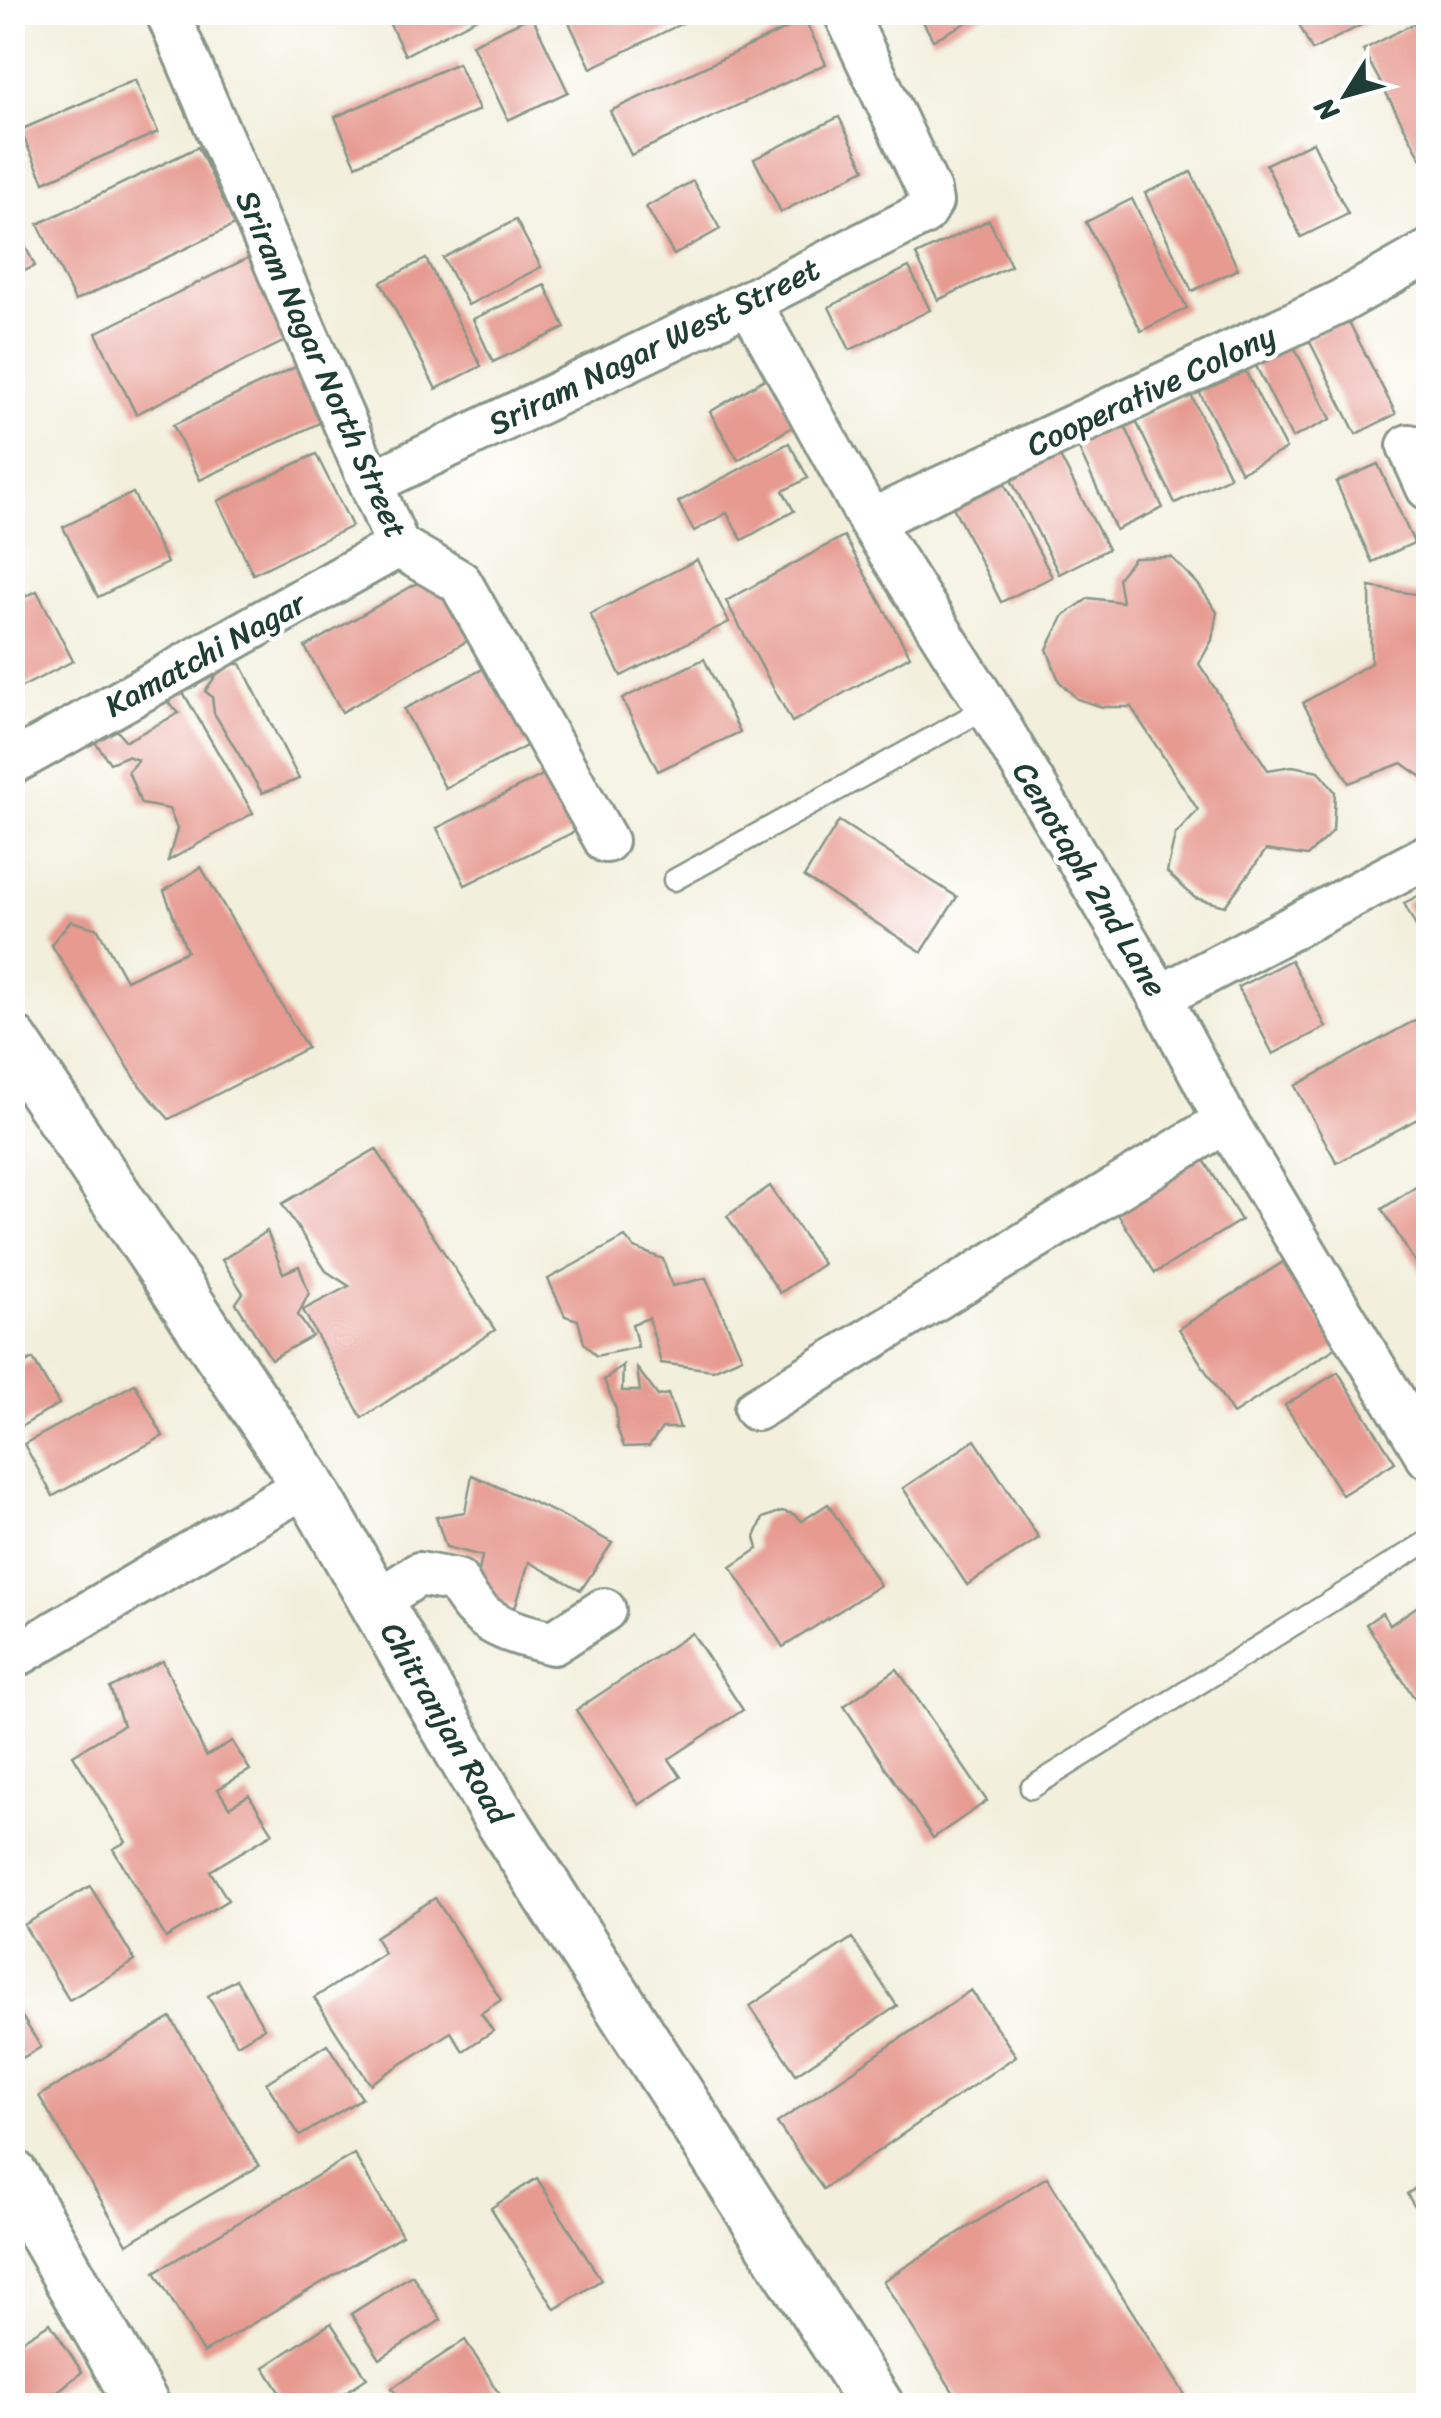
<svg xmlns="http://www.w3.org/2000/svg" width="1441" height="2418" font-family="Sriracha,sans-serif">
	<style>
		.building { fill: #e69a90 }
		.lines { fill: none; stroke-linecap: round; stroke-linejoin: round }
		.service-casing { stroke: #889688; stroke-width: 25 }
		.minor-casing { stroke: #889688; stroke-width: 48 }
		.tertiary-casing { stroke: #889688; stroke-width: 58 }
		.service { stroke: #fff; stroke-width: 20 }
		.minor { stroke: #fff; stroke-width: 42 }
		.tertiary { stroke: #fff; stroke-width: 52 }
		.labels { text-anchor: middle; stroke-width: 9; stroke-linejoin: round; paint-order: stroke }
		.street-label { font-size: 32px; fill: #1f3d34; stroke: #fff }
	</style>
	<rect width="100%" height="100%" fill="#fff"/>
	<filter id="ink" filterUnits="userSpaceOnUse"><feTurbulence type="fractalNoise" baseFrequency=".01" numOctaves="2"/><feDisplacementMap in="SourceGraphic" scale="20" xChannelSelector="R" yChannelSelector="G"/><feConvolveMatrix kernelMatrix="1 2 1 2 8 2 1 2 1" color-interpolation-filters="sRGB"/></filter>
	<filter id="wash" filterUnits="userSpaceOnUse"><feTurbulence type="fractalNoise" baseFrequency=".0048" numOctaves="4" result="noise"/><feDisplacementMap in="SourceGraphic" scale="40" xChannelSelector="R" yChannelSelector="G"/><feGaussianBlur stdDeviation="2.25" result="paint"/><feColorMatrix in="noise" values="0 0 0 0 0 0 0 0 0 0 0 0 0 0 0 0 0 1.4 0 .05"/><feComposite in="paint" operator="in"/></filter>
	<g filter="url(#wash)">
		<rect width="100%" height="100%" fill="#f2efdc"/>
		<g id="blocks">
			<g class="building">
				<path d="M384,12H489L405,55Z"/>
				<path d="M564,12H705L591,68Z"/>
				<path d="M918,12H987L933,40Z"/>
				<path d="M1293,12H1387L1312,50Z"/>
				<path d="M532,16L568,92L508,120L472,44Z"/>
				<path d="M1428,16V154L1421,158L1363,50Z"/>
				<path d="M805,20L826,64L631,155L610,111Z"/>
				<path d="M458,63L479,110L356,165L335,117Z"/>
				<path d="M135,80L158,132L44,182L20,130Z"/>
				<path d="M839,117L865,169L781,212L754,159Z"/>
				<path d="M1313,142L1348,214L1301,237L1266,164Z"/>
				<path d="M198,147L235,225L75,301L38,224Z"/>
				<path d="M1191,172L1238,269L1192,291L1145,193Z"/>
				<path d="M693,181L720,229L674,255L646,207Z"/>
				<path d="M1132,199L1187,308L1141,331L1086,222Z"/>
				<path d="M12,219L35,266L12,277Z"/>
				<path d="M516,220L541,267L468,305L443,258Z"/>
				<path d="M989,220L1011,266L938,300L916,255Z"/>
				<path d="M252,256L293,337L136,414L96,333Z"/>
				<path d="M426,259L481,366L436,389L381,282Z"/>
				<path d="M909,267L930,310L850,350L829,307Z"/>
				<path d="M545,285L565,328L493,362L473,319Z"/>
				<path d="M1347,318L1396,414L1356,434L1308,338Z"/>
				<path d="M1288,335L1331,419L1292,438L1250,354Z"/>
				<path d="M1238,357L1286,449L1241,472L1193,380Z"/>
				<path d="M306,362L332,417L200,480L173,425Z"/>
				<path d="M768,377L797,424L738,460L710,412Z"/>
				<path d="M1191,395L1230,477L1175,503L1136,421Z"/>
				<path d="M1119,413L1163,508L1116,530L1072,434Z"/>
				<path d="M789,443L808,478L783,491L794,511L742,540L727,513L694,531L678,502Z"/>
				<path d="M1053,443L1108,549L1059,574L1005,468Z"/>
				<path d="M316,454L352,526L253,574L218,501Z"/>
				<path d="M1378,464L1414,543L1372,562L1336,482Z"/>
				<path d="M996,467L1052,577L1001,602L946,493Z"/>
				<path d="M133,493L167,563L98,597L63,527Z"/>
				<path d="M844,536L910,656L792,722L726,601Z"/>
				<path d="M1171,557L1198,584L1217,612L1212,640L1199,664L1268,770L1292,766L1319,771L1335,792L1333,831L1307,856L1266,850L1225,906L1195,898L1167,872L1175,835L1198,810L1131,707H1103L1077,699L1059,681L1047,649L1064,615L1089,598L1122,602L1118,578L1134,558Z"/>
				<path d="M697,560L729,622L621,676L590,614Z"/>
				<path d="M437,572L474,637L342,712L305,647Z"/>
				<path d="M1370,587L1428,596V781L1402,763L1349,783L1303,703L1371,663Z"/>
				<path d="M37,591L73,661L12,692V603Z"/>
				<path d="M704,659L740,732L658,771L622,699Z"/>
				<path d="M495,663L534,742L445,788L404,709Z"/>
				<path d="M224,664H241L299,779L262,793L214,713L212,697L205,691Z"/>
				<path d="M176,680L253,813L168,861L177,829L169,809L141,804L128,771L138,760L127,756L110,763L88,732L112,725L126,741L179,713L167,701L141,707Z"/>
				<path d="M553,770L582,828L465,885L437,828Z"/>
				<path d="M839,821L957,897L922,952L804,877Z"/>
				<path d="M201,867L307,1048L169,1119L140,1086L51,944L71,921L98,929L126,980L187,951L164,891Z"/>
				<path d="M1428,891V950L1404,903Z"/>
				<path d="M1291,960L1326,1027L1273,1054L1238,987Z"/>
				<path d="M1423,1016L1428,1026V1113L1337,1163L1295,1086Z"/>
				<path d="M376,1149L495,1330L362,1418L303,1310L349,1286L326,1271L282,1204Z"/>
				<path d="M1201,1155L1241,1220L1155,1273L1115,1209Z"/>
				<path d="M1428,1179V1283L1382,1209Z"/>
				<path d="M770,1186L823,1264L780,1293L727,1216Z"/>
				<path d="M267,1231L283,1273L299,1266L309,1293L298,1315L312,1336L271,1359L236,1303L243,1293L222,1260Z"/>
				<path d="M625,1237L634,1248L663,1259L672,1286L706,1278L742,1357L713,1370L661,1363L649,1318L632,1324L638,1347L596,1356L584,1343L578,1320L565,1316L548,1279Z"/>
				<path d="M1283,1262L1337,1347L1233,1414L1179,1329Z"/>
				<path d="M33,1359L59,1404L12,1432V1371Z"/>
				<path d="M623,1365L622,1391H640L637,1368L658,1396L668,1394L680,1428H662L649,1446L624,1447L617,1428L616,1409L604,1380Z"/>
				<path d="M1338,1372L1395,1462L1342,1495L1285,1405Z"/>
				<path d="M135,1384L163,1436L53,1496L24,1444Z"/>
				<path d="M975,1440L1039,1538L967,1585L903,1488Z"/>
				<path d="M472,1475L561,1515L612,1543L581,1590L529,1562L515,1608L474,1597L482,1556L446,1547L436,1517L465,1512Z"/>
				<path d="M828,1504L880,1585L783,1647L731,1567L758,1549L755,1537L763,1518L782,1511L793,1514L802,1521Z"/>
				<path d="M1428,1599V1690L1415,1699L1366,1624L1382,1613L1390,1625Z"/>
				<path d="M692,1633L743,1710L669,1759L681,1777L639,1805L576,1710Z"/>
				<path d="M163,1661L206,1756L232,1741L250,1770L218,1789L229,1807L249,1795L273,1833L210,1871L228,1900L166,1938L113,1849L126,1842L73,1755L123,1725L110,1688Z"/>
				<path d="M897,1669L987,1801L933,1838L844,1706Z"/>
				<path d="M90,1886L135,1961L69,2000L24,1925Z"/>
				<path d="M435,1898L501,2000L481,2013L493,2031L463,2051L451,2032L370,2084L314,1998L384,1953L375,1937Z"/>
				<path d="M852,1938L897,2006L796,2074L750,2006Z"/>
				<path d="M236,1979L264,2028L237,2044L208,1996Z"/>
				<path d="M971,1990L1016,2056L823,2189L777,2123Z"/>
				<path d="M12,2001L41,2047L12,2064Z"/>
				<path d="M171,2018L259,2166L127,2244L39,2096Z"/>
				<path d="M327,2044L362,2098L300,2136L266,2083Z"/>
				<path d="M354,2154L402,2235L203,2353L155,2272Z"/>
				<path d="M1047,2177L1192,2406H962L883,2281Z"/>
				<path d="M537,2178L601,2280L555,2309L491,2208Z"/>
				<path d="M1428,2180V2229L1407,2194Z"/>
				<path d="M412,2275L441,2320L380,2359L351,2314Z"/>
				<path d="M50,2323L82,2372L39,2406H12V2347Z"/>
				<path d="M331,2323L367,2378L325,2406H289L264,2367Z"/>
				<path d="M465,2340L508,2406H404L392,2388Z"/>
			</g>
		</g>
	</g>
	<g filter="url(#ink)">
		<use href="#blocks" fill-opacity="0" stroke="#889688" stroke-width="2.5"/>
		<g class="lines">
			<defs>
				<g id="service">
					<path d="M674,880L988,707"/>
					<path d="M1031,1788L1428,1541"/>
				</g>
				<g id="minor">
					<path d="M167,12L398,546L460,582L606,841"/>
					<path d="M749,302L870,521L988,707L1160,997L1226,1121L1428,1457"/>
					<path d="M1409,446L1428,488"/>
					<path d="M371,483L749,302L923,214L931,202L929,191L845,12"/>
					<path d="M870,521L1340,302L1428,252"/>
					<path d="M12,763L398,546"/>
					<path d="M1160,997L1428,856"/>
					<path d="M756,1409L1226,1121"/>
					<path d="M376,1602L419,1574L457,1581C479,1626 508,1631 553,1643L604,1610"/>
					<path d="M12,1658L308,1484"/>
				</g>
				<g id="tertiary">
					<path d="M12,1042L308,1484L494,1808L877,2406"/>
					<path d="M12,2176L143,2406"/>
				</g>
			</defs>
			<use href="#service" class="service-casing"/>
			<use href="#minor" class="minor-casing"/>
			<use href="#tertiary" class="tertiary-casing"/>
			<use href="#service" class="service"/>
			<use href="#minor" class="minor"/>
			<use href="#tertiary" class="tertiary"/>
		</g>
	</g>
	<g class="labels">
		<g class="street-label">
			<text transform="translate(654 346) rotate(-26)" y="11">Sriram Nagar West Street</text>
			<text transform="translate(322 364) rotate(66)" y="11">Sriram Nagar North Street</text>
			<text transform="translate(1151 390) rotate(-25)" y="11">Cooperative Colony</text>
			<text transform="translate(205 654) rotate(-29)" y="11">Kamatchi Nagar</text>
			<text transform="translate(1090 879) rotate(59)" y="11">Cenotaph 2nd Lane</text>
			<text transform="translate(446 1723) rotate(60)" y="11">Chitranjan Road</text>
		</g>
	</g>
	<rect width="1441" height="2418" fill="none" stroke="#fff" stroke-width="50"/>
	<g transform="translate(1346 95) rotate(233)" stroke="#ffffff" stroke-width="8" paint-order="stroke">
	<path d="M0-8L18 38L0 25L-18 38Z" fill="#1f3d34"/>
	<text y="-15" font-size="28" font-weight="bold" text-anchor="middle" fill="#1f3d34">N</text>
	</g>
</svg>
